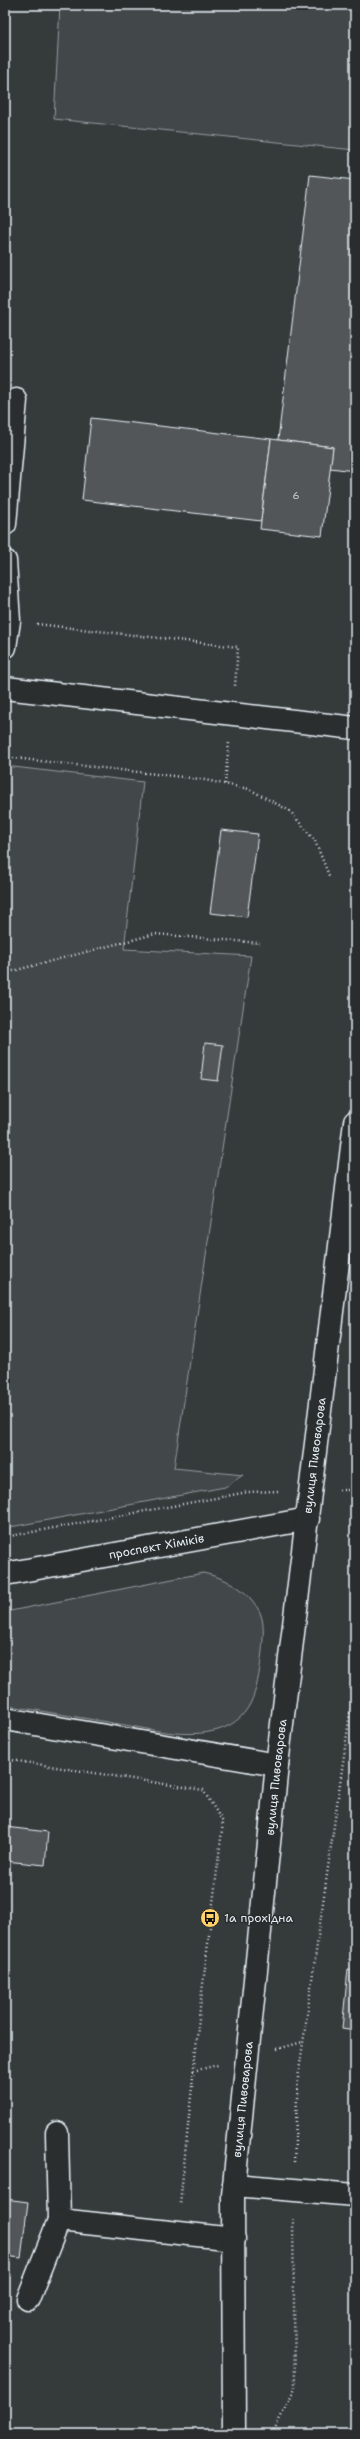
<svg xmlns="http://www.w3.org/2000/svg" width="360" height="2439" font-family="'Shantell Sans',sans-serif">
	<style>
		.built { fill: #363a3b }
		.green { fill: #424648; stroke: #959ca0 }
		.building { fill: #535759; stroke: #e8f1f8 }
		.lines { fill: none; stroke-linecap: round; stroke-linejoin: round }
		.minor-casing { stroke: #e8f1f8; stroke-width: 25 }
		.path { stroke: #e8f1f8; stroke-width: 2.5; stroke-dasharray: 1 3; stroke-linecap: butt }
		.minor { stroke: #2a2d2e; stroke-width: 22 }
		.labels { text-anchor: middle; stroke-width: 3; stroke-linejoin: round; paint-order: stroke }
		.number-label { font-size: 10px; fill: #c3cad0 }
		.street-label { font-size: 12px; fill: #e8f1f8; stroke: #2a2d2e }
		.poi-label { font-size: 12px; fill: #e8f1f8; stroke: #2a2d2e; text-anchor: start }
	</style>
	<rect width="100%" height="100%" fill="#2a2d2e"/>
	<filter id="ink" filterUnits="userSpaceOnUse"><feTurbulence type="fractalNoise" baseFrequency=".025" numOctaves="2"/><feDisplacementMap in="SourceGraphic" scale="8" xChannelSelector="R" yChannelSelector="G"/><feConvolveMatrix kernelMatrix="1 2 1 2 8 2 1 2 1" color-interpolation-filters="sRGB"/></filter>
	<g filter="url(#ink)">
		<rect class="built" x="5" y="5" width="350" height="2429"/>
		<g class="green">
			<path d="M60,5H355V150L54,119Z"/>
			<path d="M5,766L143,782L124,949L251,956L174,1468L243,1475L225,1487L5,1528Z"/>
			<path d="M203,1573C225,1578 244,1587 257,1607C266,1620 263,1637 262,1651C258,1684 255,1719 218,1730C186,1739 150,1729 119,1724C81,1718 43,1711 5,1705V1612Z"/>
		</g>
		<g class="building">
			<path d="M310,175L355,180V471L330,468L333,447L278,440Z"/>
			<path d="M91,418L271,439L261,521L82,500Z"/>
			<path d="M271,439L333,447L322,536L260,529Z"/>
			<path d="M221,830L258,834L247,917L210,913Z"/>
			<path d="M205,1043L223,1045L218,1081L201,1079Z"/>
			<path d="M5,1827L48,1832L45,1865L5,1861Z"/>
			<path d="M348,1969L355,1970V2031L342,2029Z"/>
			<path d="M5,2199L28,2202L21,2258L5,2256Z"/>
		</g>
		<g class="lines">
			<defs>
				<g id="minor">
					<path d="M5,524L16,400"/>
					<path d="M5,561L9,621L5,647"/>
					<path d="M5,688L355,728"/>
					<path id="s1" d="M5,1574L308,1519"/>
					<path d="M5,1719L277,1765"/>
					<path d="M57,2133L59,2220L234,2239"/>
					<path d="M234,2185L355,2195"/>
					<path d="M28,2299L59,2220"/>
					<path id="s2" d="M234,2434L233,2195L277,1765L355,1122"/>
				</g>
			</defs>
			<use href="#minor" class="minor-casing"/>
			<g class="path">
				<path d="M37,624L238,647L235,686"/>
				<path d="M5,757L200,779L249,789L290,811L315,841L330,878"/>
				<path d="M225,784L229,742"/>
				<path d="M5,973L155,934L260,943"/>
				<path d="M339,1490H355"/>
				<path d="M5,1537L248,1492L280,1491"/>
				<path d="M5,1759L203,1790L223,1822L200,2008L180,2204"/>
				<path d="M277,2049L303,2042"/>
				<path d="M193,2071L218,2065"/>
				<path d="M294,2162L298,2078L355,1678"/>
				<path d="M272,2434L295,2389L293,2219"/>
			</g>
			<use href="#minor" class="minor"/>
		</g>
	</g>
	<defs>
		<symbol id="bus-disc" viewBox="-11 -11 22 22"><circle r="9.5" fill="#ffd166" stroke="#2a2d2e"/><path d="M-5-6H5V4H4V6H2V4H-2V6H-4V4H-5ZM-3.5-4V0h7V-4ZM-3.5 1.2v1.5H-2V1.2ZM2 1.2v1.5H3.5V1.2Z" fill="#111"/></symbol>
	</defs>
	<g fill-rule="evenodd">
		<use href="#bus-disc" x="199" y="1907" width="22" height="22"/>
	</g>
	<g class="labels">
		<g class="number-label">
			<text x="296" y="499">6</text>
		</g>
		<g class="street-label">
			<text dy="4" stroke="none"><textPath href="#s2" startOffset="983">вулиця Пивоварова</textPath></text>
			<text dy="4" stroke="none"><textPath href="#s1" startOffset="154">проспект Хіміків</textPath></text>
			<text dy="4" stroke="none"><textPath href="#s2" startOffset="659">вулиця Пивоварова</textPath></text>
			<text dy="4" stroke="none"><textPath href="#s2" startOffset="335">вулиця Пивоварова</textPath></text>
		</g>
		<g class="poi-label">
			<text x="224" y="1922">1а прохідна</text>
		</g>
	</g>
	<rect width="360" height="2439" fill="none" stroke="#2a2d2e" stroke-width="20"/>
	<rect x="10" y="10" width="340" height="2419" fill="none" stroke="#e8f1f8" stroke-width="1.5" filter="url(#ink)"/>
</svg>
